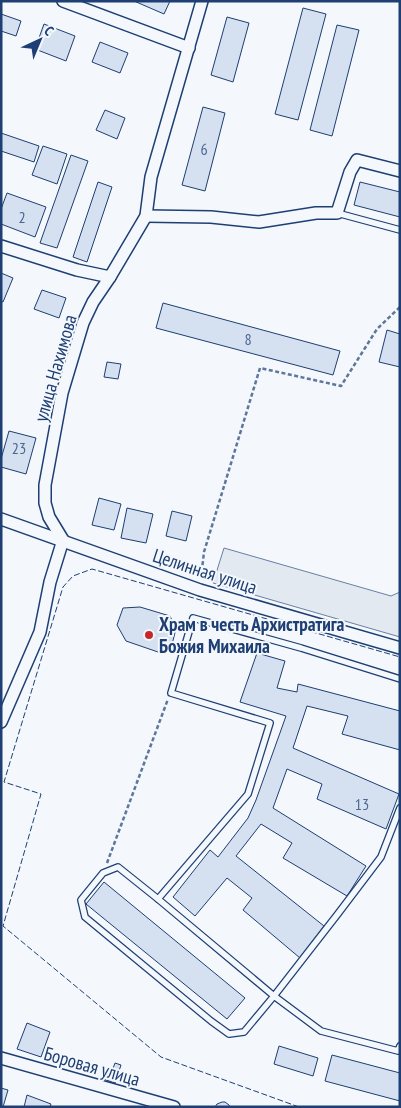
<svg xmlns="http://www.w3.org/2000/svg" width="401" height="1108" font-family="'PT Sans Narrow',sans-serif">
	<style>
		.green { fill: #e3e9f0; stroke: #687fa3 }
		.building { fill: #d5e0f0; stroke: #1d3f73 }
		.lines { fill: none; stroke-linecap: round; stroke-linejoin: round }
		.service-casing { stroke: #1d3f73; stroke-width: 8 }
		.minor-casing { stroke: #1d3f73; stroke-width: 14 }
		.path { stroke: #5e769c; stroke-width: 2.5; stroke-dasharray: 4 2.5; stroke-linecap: butt }
		.service { stroke: #f4f7fb; stroke-width: 5.5 }
		.minor { stroke: #f4f7fb; stroke-width: 11 }
		.fence { stroke: #1d3f73; stroke-width: 1; stroke-dasharray: 6 2.5; stroke-linecap: butt }
		.poi-dot { fill: #c62828; stroke: #f4f7fb; stroke-width: 2 }
		.labels { text-anchor: middle; stroke-width: 4; stroke-linejoin: round; paint-order: stroke }
		.number-label { font-size: 16px; fill: #4b6792 }
		.street-label { font-size: 19px; fill: #1d3f73; stroke: #f4f7fb }
		.poi-label { font-size: 19px; font-weight: bold; fill: #1d3f73; stroke: #f4f7fb; text-anchor: start }
	</style>
	<rect width="100%" height="100%" fill="#f4f7fb"/>
	<path class="green" d="M224,548L391,596L400,592V637L213,583Z"/>
	<g class="building">
		<path d="M134,1H170L164,14Z"/>
		<path d="M303,8L326,14L298,120L275,114Z"/>
		<path d="M1,14L21,21L16,36L1,31Z"/>
		<path d="M227,17L249,23L233,82L211,75Z"/>
		<path d="M44,24L75,36L66,61L35,49Z"/>
		<path d="M337,25L359,30L332,136L310,130Z"/>
		<path d="M100,42L128,53L120,73L92,62Z"/>
		<path d="M203,107L225,113L205,191L182,185Z"/>
		<path d="M105,110L125,118L117,139L96,130Z"/>
		<path d="M1,133L39,146L34,162L1,151Z"/>
		<path d="M43,146L67,154L57,184L32,175Z"/>
		<path d="M71,155L88,161L57,248L40,243Z"/>
		<path d="M98,182L112,187L87,262L73,257Z"/>
		<path d="M360,182L400,192V217L354,205Z"/>
		<path d="M7,193L46,207L35,237L1,224V209Z"/>
		<path d="M1,273L13,278L3,302L1,301Z"/>
		<path d="M42,290L66,298L59,318L34,309Z"/>
		<path d="M163,303L340,351L333,375L156,328Z"/>
		<path d="M387,330L400,334V367L379,362Z"/>
		<path d="M107,362L121,364L118,379L104,377Z"/>
		<path d="M9,431L36,438L26,474L1,467V459Z"/>
		<path d="M99,498L121,504L114,530L92,525Z"/>
		<path d="M127,508L153,514L146,543L121,538Z"/>
		<path d="M172,511L192,516L186,541L166,536Z"/>
		<path d="M140,607L170,616L176,629L171,648L158,652L126,641L117,625L123,608Z"/>
		<path d="M257,653L285,661L277,688L297,692L298,684L400,711V750L342,734L348,716L307,706L293,748L399,794L386,829L317,799L322,784L287,769L273,808L366,866L347,896L283,858L292,843L261,824L236,856L324,926L300,958L243,910L252,898L227,878L195,916L173,897L210,850L218,857L248,818L256,800L286,716L240,702Z"/>
		<path d="M104,882L245,998L227,1019L86,904Z"/>
		<path d="M27,1023L50,1032L41,1057L17,1049Z"/>
		<path d="M279,1046L318,1058L313,1076L274,1064Z"/>
		<path d="M332,1055L400,1073V1101L325,1081Z"/>
		<path d="M115,1063L121,1065L115,1083L103,1079L106,1069L112,1071Z"/>
		<path d="M1,1088L8,1090L3,1107H1Z"/>
		<path d="M27,1095L51,1104L50,1107H24Z"/>
		<path d="M222,1102H225L229,1105L230,1107H215L217,1104Z"/>
	</g>
	<g class="lines">
		<defs>
			<g id="service">
				<path d="M337,213L400,230"/>
				<path d="M400,808L381,857L337,915L274,996L244,1032L229,1034L211,1021L85,917L81,900L103,873L118,867L158,899L274,996L321,1031L398,1051L400,1046"/>
				<path d="M158,899L248,794L270,723L171,693L193,618L301,648L400,679"/>
			</g>
			<g id="minor">
				<path d="M63,1L189,48"/>
				<path d="M146,216L211,217L259,222L316,213H337L350,172L357,160L400,171"/>
				<path d="M1,246L77,270L110,277"/>
				<path d="M1,519L200,590L400,648"/>
				<path d="M1,722L40,632L50,582L63,540L49,517L45,503V485L62,393L83,323L93,302L110,277L146,216L151,177L202,1"/>
				<path d="M1,1058L174,1107"/>
			</g>
		</defs>
		<use href="#service" class="service-casing"/>
		<use href="#minor" class="minor-casing"/>
		<g class="path">
			<path d="M201,578L204,552L260,368L341,386L377,329L400,307"/>
			<path d="M107,863L168,699"/>
		</g>
		<use href="#service" class="service"/>
		<use href="#minor" class="minor"/>
		<path class="fence" d="M299,1107L161,1057L3,926L41,794L4,782L63,587L73,576L92,569L400,657"/>
	</g>
	<circle class="poi-dot" cx="149" cy="635" r="5"/>
	<g class="labels">
		<g class="number-label">
			<text x="204" y="155">6</text>
			<text x="22" y="223">2</text>
			<text x="248" y="345">8</text>
			<text x="19" y="454">23</text>
			<text x="362" y="810">13</text>
		</g>
		<g class="street-label">
			<text transform="translate(55 368) rotate(-74)" y="7">улица Нахимова</text>
			<text transform="translate(205 571) rotate(18)" y="7">Целинная улица</text>
			<text transform="translate(92 1066) rotate(16)" y="7">Боровая улица</text>
		</g>
		<g class="poi-label">
			<text x="159" y="631">Храм в честь Архистратига<tspan x="159" dy="22">Божия Михаила</tspan></text>
		</g>
	</g>
	<rect width="401" height="1108" fill="none" stroke="#1d3f73" stroke-width="5"/>
	<g transform="translate(40 40) rotate(44)" stroke="#f4f7fb" stroke-width="4" paint-order="stroke">
	<path d="M0-4L9 19L0 12L-9 19Z" fill="#1d3f73"/>
	<text y="-8" font-size="14" font-weight="bold" text-anchor="middle" fill="#1d3f73">С</text>
	</g>
</svg>
